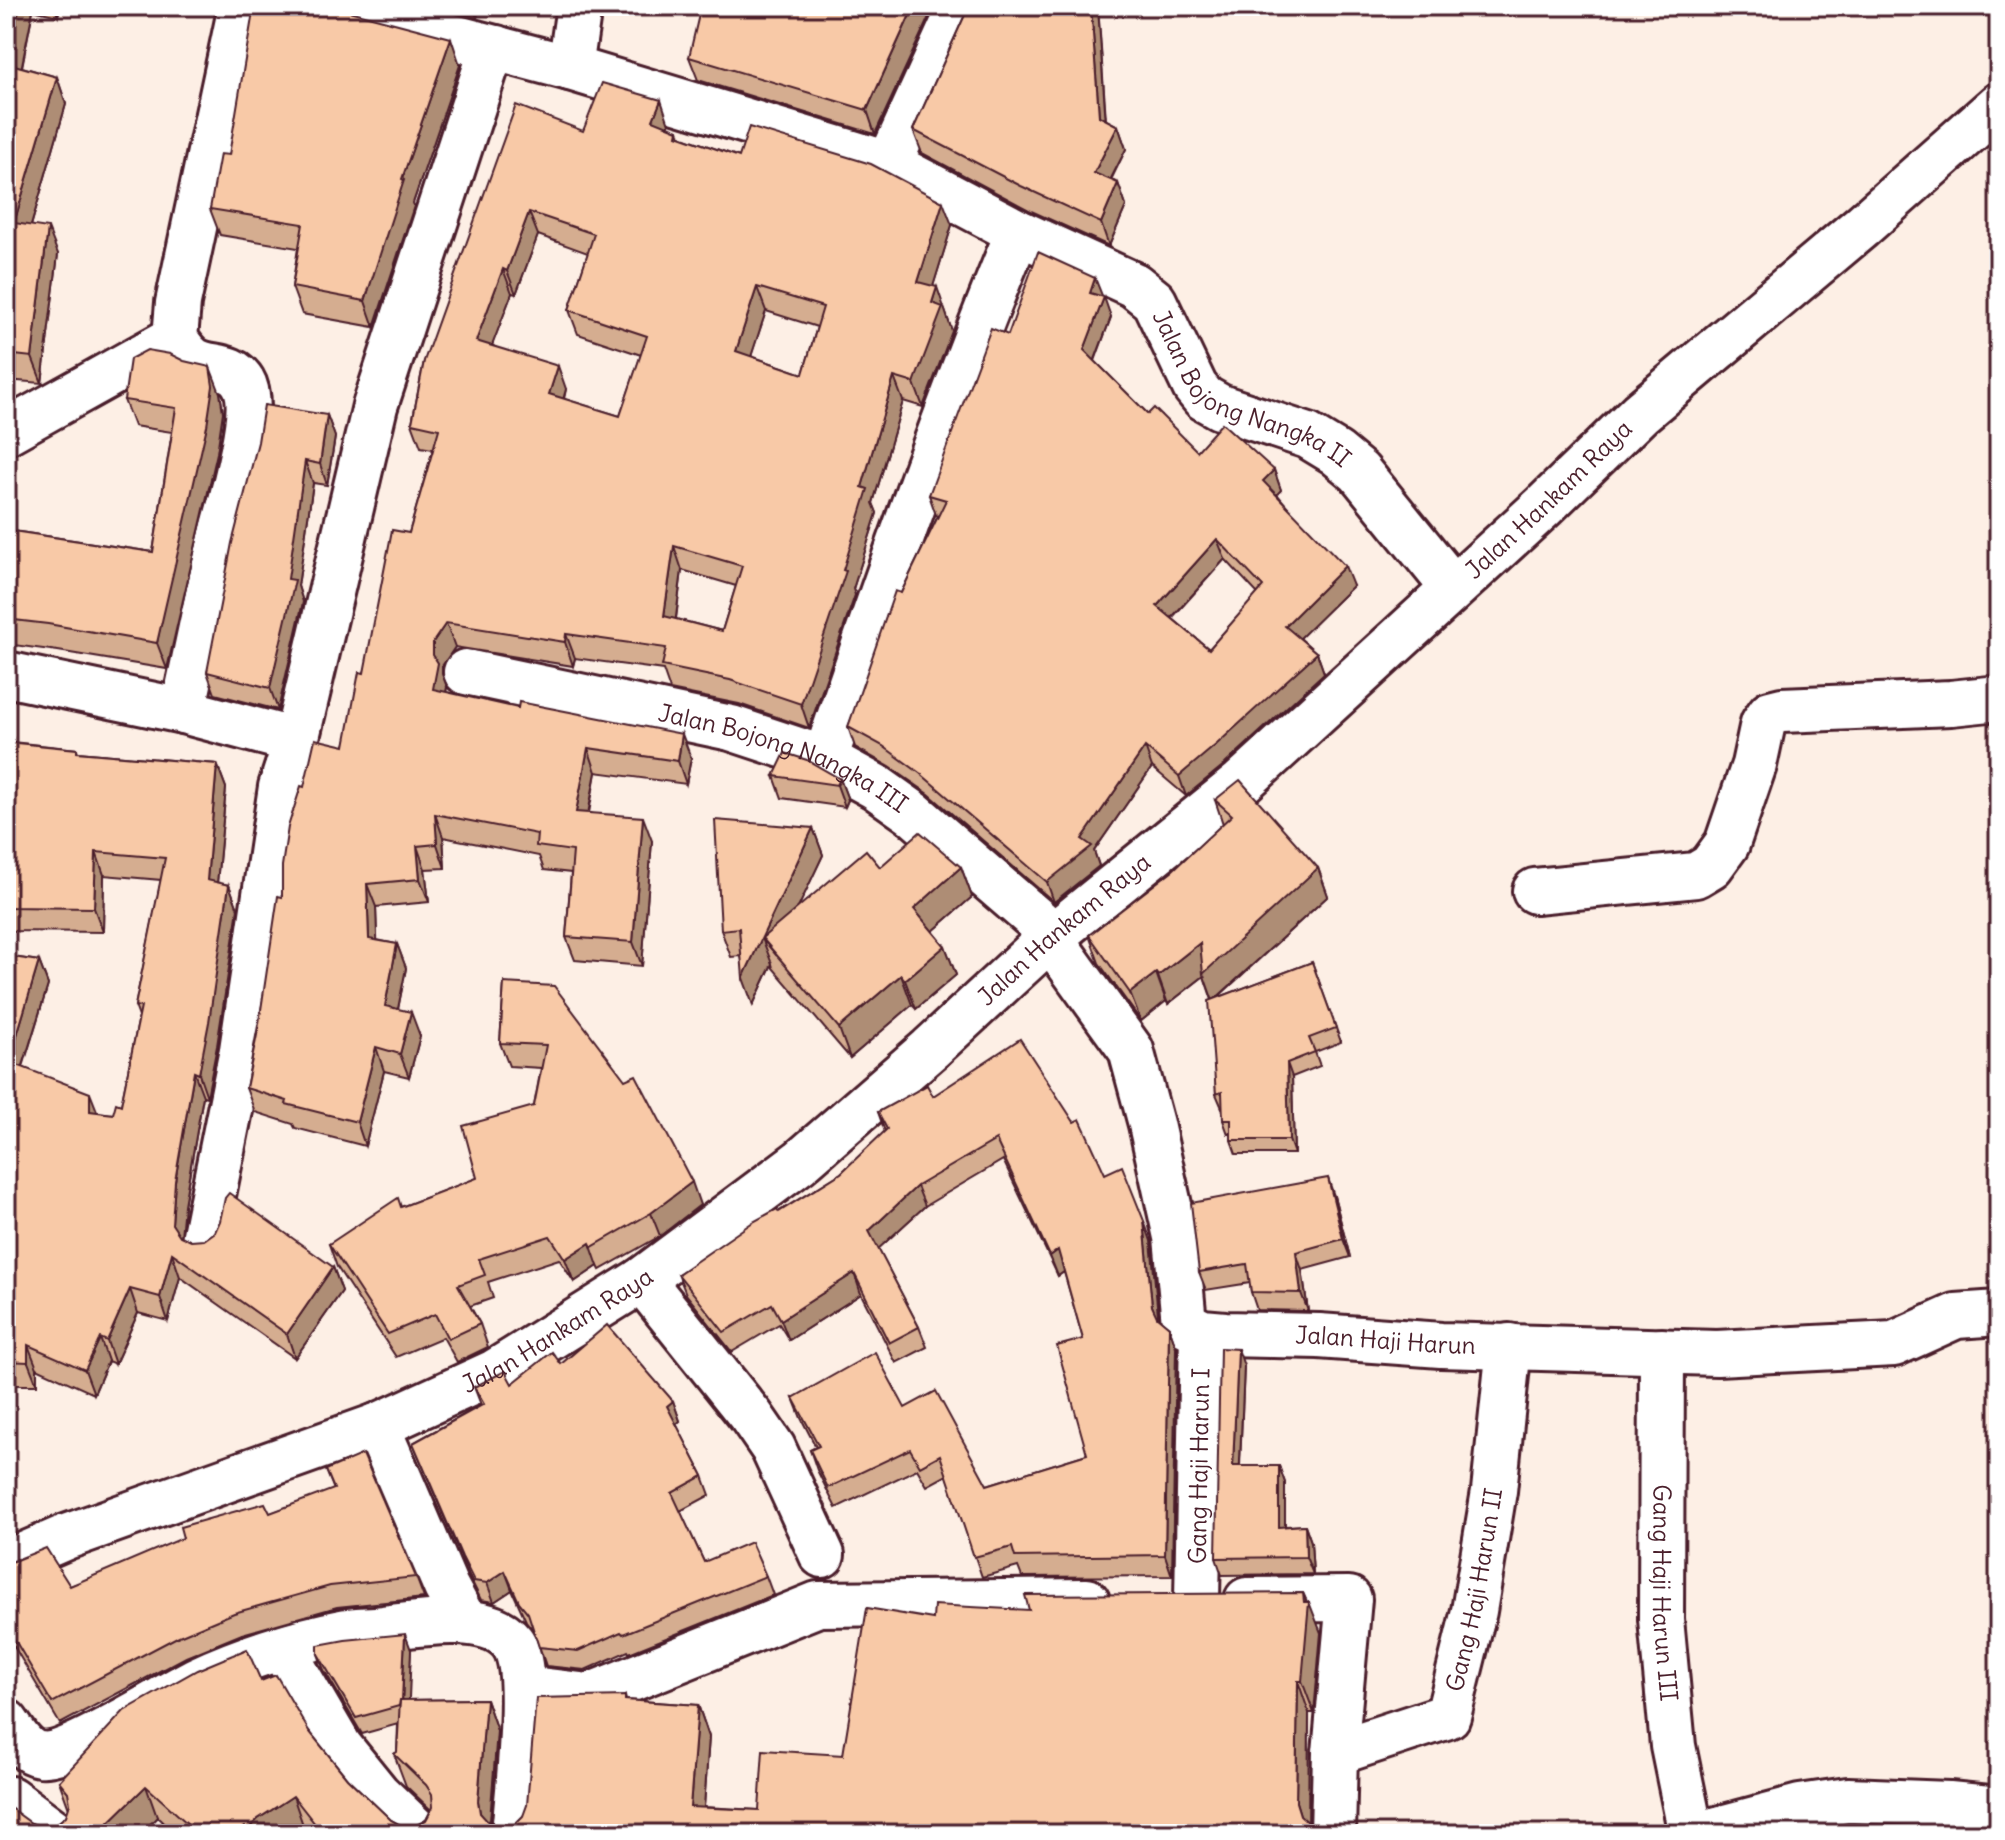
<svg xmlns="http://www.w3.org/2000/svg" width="2005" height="1840" font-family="Delius,sans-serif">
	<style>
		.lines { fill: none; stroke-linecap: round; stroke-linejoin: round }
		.minor-casing { stroke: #4a1f2b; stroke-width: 50 }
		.major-casing { stroke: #4a1f2b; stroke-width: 50 }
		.minor { stroke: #fff; stroke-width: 44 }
		.major { stroke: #fff; stroke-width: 44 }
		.wall { fill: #d5ad90; stroke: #4a1f2b; stroke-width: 2; fill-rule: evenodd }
		.shaded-wall { fill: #ae8d75; stroke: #4a1f2b; stroke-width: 2 }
		.building { fill: #f8c9a7; stroke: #4a1f2b; stroke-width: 2; fill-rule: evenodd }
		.labels { text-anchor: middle; stroke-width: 8; stroke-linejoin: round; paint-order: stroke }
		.street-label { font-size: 24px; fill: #4a1f2b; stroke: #fff }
	</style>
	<rect width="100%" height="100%" fill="#fdefe5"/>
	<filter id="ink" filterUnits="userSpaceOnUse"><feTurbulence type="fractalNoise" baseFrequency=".0125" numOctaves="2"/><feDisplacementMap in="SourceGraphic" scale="16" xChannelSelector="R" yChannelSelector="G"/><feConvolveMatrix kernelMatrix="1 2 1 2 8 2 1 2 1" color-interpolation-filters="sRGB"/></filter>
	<g filter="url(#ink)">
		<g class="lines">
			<defs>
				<g id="minor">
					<path id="s1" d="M336,6L570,68L889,164L1018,232L1134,285L1154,301L1195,387L1204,398L1220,407L1308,436L1336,453L1359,472L1453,588"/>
					<path d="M570,68L579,6"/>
					<path d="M889,164L961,6"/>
					<path d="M6,432L175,338"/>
					<path id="s2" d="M466,672L731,728L825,759L876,787L914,814L1038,921L1131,1050L1151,1124L1176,1237L1184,1323L1202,1332L1225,1334L1319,1336L1441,1345L1717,1353L1894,1344L1956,1316L1999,1313"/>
					<path d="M6,674L183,711L296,741L281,787L242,1050L204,1240"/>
					<path d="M183,711C196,653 207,595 221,538C229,506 260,409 243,382C231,361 205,371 190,357C184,352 179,344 175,338L178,303L241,6"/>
					<path d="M296,741L375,406L486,67L496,48"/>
					<path d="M825,759C885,582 947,405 1018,232"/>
					<path d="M1535,891L1696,875L1711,866L1727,844L1754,765L1763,723L1770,713L1782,710L1951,703L1999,698"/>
					<path d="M642,1280L751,1416L773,1448L822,1555"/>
					<path id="s3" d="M1662,1351L1661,1619L1673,1746L1691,1834"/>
					<path d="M377,1426L446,1587L465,1622"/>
					<path id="s4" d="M1197,1600L1202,1332"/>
					<path d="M1247,1600L1349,1599L1335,1753L1333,1834"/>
					<path d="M282,1648L340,1747L378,1794L420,1834"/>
					<path d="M523,1688L589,1696L818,1604L1087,1601"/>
					<path d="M6,1722C15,1734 24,1752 40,1754C67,1759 167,1694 198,1679C240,1659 296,1641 342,1632C355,1629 370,1630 384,1628C417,1624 488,1611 512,1642C533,1669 517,1796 514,1834"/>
					<path id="s5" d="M1335,1753L1448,1716L1474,1611L1494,1491L1509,1346"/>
					<path d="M6,1799H10L57,1834"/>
					<path d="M1699,1834L1800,1807L1848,1800L1949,1804L1999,1809"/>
				</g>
				<g id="major">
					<path id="s6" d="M6,1563L66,1537L377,1426L495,1372L642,1280L800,1162L930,1049L1050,938L1241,783L1543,507L1640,413L1861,227L1999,105"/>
				</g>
			</defs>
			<use href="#minor" class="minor-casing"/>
			<use href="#major" class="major-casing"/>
			<use href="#minor" class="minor"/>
			<use href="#major" class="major"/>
		</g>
		<g class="wall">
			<path d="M6,6H60L58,16L33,10L22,67L57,77L66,104L31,226L58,254L42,383L6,380Z"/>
			<path d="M434,6H479L477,18Z"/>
			<path d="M934,6L875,134L698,80L689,57Z"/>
			<path d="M969,6H1098L1106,120L1118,126L1126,149L1111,180L1118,183L1126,206L1109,246L1029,210L922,153L913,130Z"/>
			<path d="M460,65L413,203L414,206L374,327L302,314L292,287L298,248L220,235L210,209L229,155Z"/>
			<path d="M669,124L668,126L678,130L680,136L739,157L952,225L933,286L945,311L952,331L923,407L903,401L873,503L877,513L853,589L855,595L809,728L739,704L670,690L663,670L575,658L573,666L455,647L442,666V674L447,687L446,692L691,758L686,784L596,772L589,813L652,841L642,966L575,960L566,937L571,873L544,870L539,856L443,837L445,868L425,869L429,902L376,907L377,940L397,944L406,968L398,1009L420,1036L409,1077L384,1071L365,1146L295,1128L293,1124L255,1112L246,1088L304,787L345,746L364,673L409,533L433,449L421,447L412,423L424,361L583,131ZM538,235L588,253L569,310L578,334L641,355L620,416L564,399L566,389L492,345L512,293L516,294ZM766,311L817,327L803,374L751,356ZM682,570L736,586L722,631L676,619Z"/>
			<path d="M1102,297L1111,317L1095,361L1148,414L1197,451L1274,470L1281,490L1277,494L1353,586L1300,638L1317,653L1324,673L1225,764L1186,796L1152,767L1094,851L1099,866L1054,902L929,794L890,767L855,747L848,727L901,593L938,516L936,515L929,495L1008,335ZM1225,559L1258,594L1209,649L1172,618Z"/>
			<path d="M220,393L223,412L217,453L167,669L58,651L6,644V530L153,552L172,432L134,426L124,400Z"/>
			<path d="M327,415L335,437L327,485L313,483L298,586L303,602L278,710L215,694L207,672Z"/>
			<path d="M6,721L13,739L12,742L77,749L78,752L217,764L226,788L217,883L229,885L238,909L217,1046L207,1097L203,1096L184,1205L181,1236L191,1241L333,1267L342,1291L295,1358L180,1277L168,1321L138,1313L115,1364L108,1361L94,1394L37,1368V1385H6V956L39,961L48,985L23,1067L97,1112L113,1114L121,1105L139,1017L135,1006L161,880L104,875L103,932L6,931Z"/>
			<path d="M774,776L840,779L848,800L845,807L782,798Z"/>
			<path d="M1215,800L1318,868L1328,896L1217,998L1312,962L1341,1042L1315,1052L1320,1066L1292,1077L1294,1154H1236L1231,1140V1134H1228L1223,1120V1108H1222L1216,1094L1212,1000L1204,976L1168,1004L1166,1001L1141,1021L1099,963L1089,935L1173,870L1223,824Z"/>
			<path d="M813,828L823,855L798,907L880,867H961L972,897L933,931L945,946L956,975L916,1009L912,1005L850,1058L773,968L772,964L753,1005L741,956L731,957L721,930Z"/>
			<path d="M504,983L700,1205L660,1236L600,1270L598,1266L574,1282L559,1259L488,1282L493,1298L470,1306L480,1324L488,1347L457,1362L443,1337L396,1357L337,1267L329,1244L401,1207L477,1178L534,1106L541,1068L509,1066L500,1043Z"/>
			<path d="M933,1096L1105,1174L1151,1241L1159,1319L1169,1327L1176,1347L1172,1576L1022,1577L1018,1567L982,1577L947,1475L927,1486L917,1469L836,1508L817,1470L810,1450L816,1447L801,1418L793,1398L905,1408L987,1485L1087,1454L1083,1339L1064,1272L1058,1276L1003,1160L925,1206L878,1249L919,1327L927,1347L896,1363L861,1294L789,1340L779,1324L732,1352L686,1294L678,1274L841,1173L885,1132L878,1112Z"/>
			<path d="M1334,1196L1350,1257L1302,1270L1308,1311L1257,1310L1251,1292L1250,1283L1206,1290L1199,1272Z"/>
			<path d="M561,1364L673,1401L680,1421L676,1424L703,1476L710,1495L680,1511L704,1562L766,1576L773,1595L629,1653L628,1651L585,1670L546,1666L534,1631L526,1621L512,1590L494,1602L481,1600L469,1576L413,1443L481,1405L474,1387L512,1384Z"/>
			<path d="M1244,1366L1240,1466H1279L1285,1483V1526L1305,1525L1311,1542L1313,1574L1222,1575L1216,1558Z"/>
			<path d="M326,1470L416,1577L424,1598L337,1607L242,1634L186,1657L60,1724L6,1633V1564L70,1586L334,1490Z"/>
			<path d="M1303,1593L1321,1633L1314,1713H1309L1308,1822L1315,1834H309L304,1828L295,1834H175L157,1817L141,1834H6L31,1823L42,1827L55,1825L66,1816L69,1809L59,1781L261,1681L309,1731L347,1778L391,1820L402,1826H415L426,1820L431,1810L406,1786L394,1754L397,1752L398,1724L362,1734L324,1670L318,1654L411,1650L408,1700L486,1699L497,1731L490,1823L499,1827L514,1825L523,1816L625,1696L626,1700L698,1705L709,1737L704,1807L759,1810L843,1755L933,1619L1029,1610Z"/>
		</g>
		<g class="shaded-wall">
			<path d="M19,6H32L33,10L17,90L7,63Z"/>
			<path d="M54,6H60L58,16Z"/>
			<path d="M473,6H479L477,18Z"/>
			<path d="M914,6H934L875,134L867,110Z"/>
			<path d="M1091,6H1098V8L1107,139L1099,116Z"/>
			<path d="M451,38L460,65L413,203L414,206L374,327L365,301L402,179Z"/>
			<path d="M57,77L66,104L24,250L14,223Z"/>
			<path d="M661,100L669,124L662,144L653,120Z"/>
			<path d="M1118,126L1126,149L1102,196L1094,173Z"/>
			<path d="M1118,183L1126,206L1109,246L1101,223Z"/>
			<path d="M943,202L952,225L927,306L918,282Z"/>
			<path d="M529,212L538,235L516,294L507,271Z"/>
			<path d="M48,228L58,254L42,383L32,357Z"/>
			<path d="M503,269L512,293L485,364L476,341Z"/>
			<path d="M1095,278L1103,298L1090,293Z"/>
			<path d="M757,287L766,311L745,375L736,351Z"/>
			<path d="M937,287L952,331L923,407L914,383L932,303Z"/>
			<path d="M1104,297L1111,317L1091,370L1084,350Z"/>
			<path d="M558,366L566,389L558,418L549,394Z"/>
			<path d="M210,367L220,393L223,412L217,453L167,669L157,643Z"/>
			<path d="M894,377L903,401L873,503L877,513L853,589L855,595L809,728L801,704L843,570L862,487Z"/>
			<path d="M327,415L335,437L327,485L320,464Z"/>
			<path d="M305,461L313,483L298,586L303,602L278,710L270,688Z"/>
			<path d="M1274,470L1281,490L1271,501L1263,481Z"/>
			<path d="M1217,539L1225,559L1164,626L1157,606Z"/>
			<path d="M674,546L682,570L673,640L664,616Z"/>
			<path d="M1345,566L1353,586L1292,646L1285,626Z"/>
			<path d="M446,623L455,647L442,666V674L447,687L442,712L433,689V642Z"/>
			<path d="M566,634L575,658L573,666L565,642Z"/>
			<path d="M1317,653L1324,673L1225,764L1186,796L1179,776Z"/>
			<path d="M6,721L13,739L6,764Z"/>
			<path d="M682,734L691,758L686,784L678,761Z"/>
			<path d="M1145,747L1152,767L1094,851L1099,866L1054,902L1047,882L1082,839Z"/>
			<path d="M588,748L596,772L584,835L576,812Z"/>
			<path d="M217,764L226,788L215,904L207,880Z"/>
			<path d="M840,779L848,800L845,807L837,785Z"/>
			<path d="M435,814L443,837L445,868L437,844Z"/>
			<path d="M643,817L652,841L642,966L633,942Z"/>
			<path d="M813,828L823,855L776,955L762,938L772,964L753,1005L743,978Z"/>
			<path d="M417,846L425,869L429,902L420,879Z"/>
			<path d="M96,852L104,875L103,932L94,908Z"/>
			<path d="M961,867L972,897L925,938L914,909Z"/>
			<path d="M1318,868L1328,896L1213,1001L1204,976L1168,1004L1158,976L1200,943Z"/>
			<path d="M367,884L376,907L378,963L369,939Z"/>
			<path d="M229,885L238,909L217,1046L207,1097L199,1074Z"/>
			<path d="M397,944L406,968L394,1029L385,1006Z"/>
			<path d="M945,946L956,975L916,1009L905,980Z"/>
			<path d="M39,961L48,985L17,1085L9,1062Z"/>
			<path d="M1156,973L1166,1001L1141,1021L1130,993Z"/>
			<path d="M901,975L912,1005L850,1058L839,1028Z"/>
			<path d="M411,1012L420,1036L409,1077L400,1054Z"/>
			<path d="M376,1047L384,1071L365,1146L357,1122Z"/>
			<path d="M1287,1063L1292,1077L1294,1154L1289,1140Z"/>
			<path d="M194,1072L203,1096L184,1205L180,1247L172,1224L175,1181Z"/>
			<path d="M90,1093L99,1116L90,1111Z"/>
			<path d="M1328,1178L1334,1196L1350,1257L1343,1239Z"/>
			<path d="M692,1182L700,1205L660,1236L651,1213Z"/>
			<path d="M917,1186L925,1206L876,1251L869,1231Z"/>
			<path d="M1144,1221L1151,1241L1159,1326L1152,1306Z"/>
			<path d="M590,1243L598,1266L574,1282L565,1259Z"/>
			<path d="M1058,1250L1065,1271L1058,1276L1050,1256Z"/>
			<path d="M1296,1252L1302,1270L1308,1311L1301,1293Z"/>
			<path d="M172,1253L180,1277L168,1321L160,1297Z"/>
			<path d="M333,1267L342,1291L295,1358L287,1334Z"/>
			<path d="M854,1273L861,1294L789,1340L781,1320Z"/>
			<path d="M130,1289L138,1313L115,1364L107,1341Z"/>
			<path d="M1169,1327L1176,1347L1172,1576L1165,1555Z"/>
			<path d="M100,1338L108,1361L94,1394L85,1370Z"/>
			<path d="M28,1345L37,1368V1385L28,1362Z"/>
			<path d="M1238,1349L1244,1366L1239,1483L1233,1466Z"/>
			<path d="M673,1401L680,1421L674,1426L667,1406Z"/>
			<path d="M1279,1466L1285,1483V1544L1279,1527Z"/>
			<path d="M1305,1525L1311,1542L1313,1574L1306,1557Z"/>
			<path d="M505,1571L512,1590L494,1602L487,1583Z"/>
			<path d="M1303,1593L1309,1607V1602L1321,1633L1314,1713L1302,1681Z"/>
			<path d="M405,1634L411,1650L408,1722L402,1706Z"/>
			<path d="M1298,1681L1309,1713L1308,1834L1300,1815L1296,1802Z"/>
			<path d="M486,1699L497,1731L489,1833L480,1813L478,1801Z"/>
			<path d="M698,1705L709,1737L702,1834L690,1807Z"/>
			<path d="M146,1786L157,1817L141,1834H97Z"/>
			<path d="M293,1796L304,1828L295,1834H249L247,1830L258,1819Z"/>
			<path d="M245,1827L247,1834H236Z"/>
		</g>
		<g class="building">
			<path d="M6,6H19L7,63L57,77L14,223L48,228L32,357L6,354Z"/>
			<path d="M254,6H330L451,38L402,179L404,180L365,301L292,287L303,224L210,209L220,154L229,155Z"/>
			<path d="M701,6H914L867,110L689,57Z"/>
			<path d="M969,6H1091L1099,116L1118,126L1094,173L1118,183L1101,223L1021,186L913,130Z"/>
			<path d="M602,83L661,100L653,120L678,130L677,135L739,157L749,127L871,164L943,202L918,282L937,287L932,303L943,307L914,383L894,377L862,487L868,489L843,570L846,571L801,704L730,680L662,666L666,648L566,634L565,642L446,623L433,642V655L438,663L433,689L518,708L519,702L682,734L678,761L588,748L576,812L643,817L633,942L566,937L573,851L536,846L537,834L435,814L437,844L417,846L420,879L367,884L369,939L397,944L385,1006L411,1012L400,1054L376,1047L357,1122L286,1104L287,1101L246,1088L258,1030L278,896L282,897V866L288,827L301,786L304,787L315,739L345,746L359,672L364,673L392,530L409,533L439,429L412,423L424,361L516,105L583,131ZM529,212L594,234L569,310L647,336L620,416L549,394L558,366L476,341L503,269L507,271ZM757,287L823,307L803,374L736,351ZM674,546L742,566L722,631L664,616Z"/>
			<path d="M1038,252L1095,278L1090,293L1104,297L1084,350L1148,414L1154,408L1197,451L1222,423L1274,470L1263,481L1345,566L1285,626L1317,653L1217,744L1179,776L1145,747L1082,839L1092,846L1047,882L921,774L883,746L848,727L895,591L901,593L946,500L929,495L991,328L1008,335ZM1217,539L1263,587L1209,649L1157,606Z"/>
			<path d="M147,350L170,354L184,361L210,367L213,386L207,426L157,643L48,624L6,619V530L153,552L176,408L124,400L130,359Z"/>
			<path d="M264,405L327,415L320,464L305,461L288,579L295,580L270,688L207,672L232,543L258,442Z"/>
			<path d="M6,742L77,749V752L217,764L207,880L229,885L209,1022L199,1074L194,1072L175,1181L172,1224L180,1236L191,1241L204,1240L215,1232L220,1221L225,1198L229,1193L333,1267L287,1334L172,1253L160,1297L130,1289L107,1341L100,1338L85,1370L28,1345V1362L6,1361V956L39,961L9,1062L90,1093V1111L113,1114L116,1103L121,1105L141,1007L135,1006L165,858L96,852L94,908L6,907Z"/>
			<path d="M785,753L807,760L840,779L837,785L774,776Z"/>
			<path d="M1240,780L1318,868L1203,974L1200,943L1158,976L1156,973L1130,993L1089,935L1173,870L1232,815L1215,800Z"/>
			<path d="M715,820L813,828L743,978L739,928L721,930Z"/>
			<path d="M920,832L961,867L914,909L945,946L905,980L901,975L839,1028L762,938L866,850L880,867Z"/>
			<path d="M1312,962L1336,1028L1309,1038L1315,1052L1287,1063L1289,1140H1231V1120H1223L1222,1092L1216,1094L1209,1001Z"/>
			<path d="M504,983L554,986L625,1080L636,1075L692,1182L651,1213L592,1247L590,1243L565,1259L550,1236L479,1259L485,1275L458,1285L480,1324L448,1339L435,1314L388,1334L329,1244L398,1198L401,1207L477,1178L463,1126L534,1106L546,1045L500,1043Z"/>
			<path d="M1020,1039L1074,1122L1080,1119L1105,1174L1122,1166L1144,1221L1152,1306L1157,1317L1169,1327L1165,1555L1015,1557L1012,1547L974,1557L940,1455L920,1466L910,1449L828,1488L810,1450L819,1446L793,1398L875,1352L905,1408L936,1391L987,1485L1087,1454L1057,1346L1083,1339L1058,1250L1050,1256L996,1140L917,1186L869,1231L919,1327L889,1343L854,1273L781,1320L772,1304L724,1332L678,1274L753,1222L777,1209L779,1212L841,1173L887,1129L878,1112L927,1085L933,1096Z"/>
			<path d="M1328,1178L1343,1239L1296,1252L1301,1293L1251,1292L1247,1264L1199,1272L1191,1203Z"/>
			<path d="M607,1325L673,1401L667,1406L703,1476L672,1493L704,1562L751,1542L766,1576L623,1634L621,1632L578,1651L539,1647L528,1613L519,1602L505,1571L487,1583L474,1581L462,1557L413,1443L484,1404L474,1387L505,1371L512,1384L552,1352L561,1364Z"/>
			<path d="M1220,1348L1238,1349L1233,1466H1279V1527L1305,1525L1306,1557L1216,1558Z"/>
			<path d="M363,1454L416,1577L330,1586L234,1613L179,1636L52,1703L6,1625V1564L46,1548L70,1586L183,1538L180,1527L265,1503L270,1513L334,1489L326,1470Z"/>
			<path d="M1303,1593L1304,1602H1309L1302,1681H1298L1296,1802L1300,1815L1311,1825L1312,1834H323L293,1796L258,1819L247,1830L245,1827L236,1834H199L146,1786L97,1834H6V1805L31,1823L42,1827L55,1825L66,1816L70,1804L68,1792L59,1781L124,1711L197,1670L247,1649L261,1681L276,1675L309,1731L347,1778L391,1820L402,1826H415L426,1820L433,1807L432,1794L426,1785L394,1754L397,1752L400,1700L486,1699L478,1801L480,1813L489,1823L499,1827L514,1825L523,1816L527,1805L536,1698L625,1696V1700L698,1705L690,1807L759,1810L763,1750L843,1755L867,1608L933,1619L934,1605L1029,1610L1025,1595Z"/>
			<path d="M405,1634L402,1700H400L399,1706L356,1718L318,1654V1645L345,1640Z"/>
		</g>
	</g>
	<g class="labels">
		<g class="street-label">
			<text dy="8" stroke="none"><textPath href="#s1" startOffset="1014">Jalan Bojong Nangka II</textPath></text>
			<text dy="8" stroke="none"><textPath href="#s6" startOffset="1896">Jalan Hankam Raya</textPath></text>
			<text dy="8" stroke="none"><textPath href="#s2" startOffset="330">Jalan Bojong Nangka III</textPath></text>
			<text dy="8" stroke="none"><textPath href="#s6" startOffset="1248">Jalan Hankam Raya</textPath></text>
			<text dy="8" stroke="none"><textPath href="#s6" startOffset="600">Jalan Hankam Raya</textPath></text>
			<text dy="8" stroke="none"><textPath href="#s2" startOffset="1280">Jalan Haji Harun</textPath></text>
			<text dy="8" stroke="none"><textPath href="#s4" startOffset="134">Gang Haji Harun I</textPath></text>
			<text dy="8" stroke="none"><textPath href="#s5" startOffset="248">Gang Haji Harun II</textPath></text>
			<text dy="8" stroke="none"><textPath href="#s3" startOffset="242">Gang Haji Harun III</textPath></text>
		</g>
	</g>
	<rect width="2005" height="1840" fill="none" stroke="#fff" stroke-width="32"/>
	<rect x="16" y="16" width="1973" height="1808" fill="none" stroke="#4a1f2b" stroke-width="3" filter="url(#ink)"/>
</svg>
